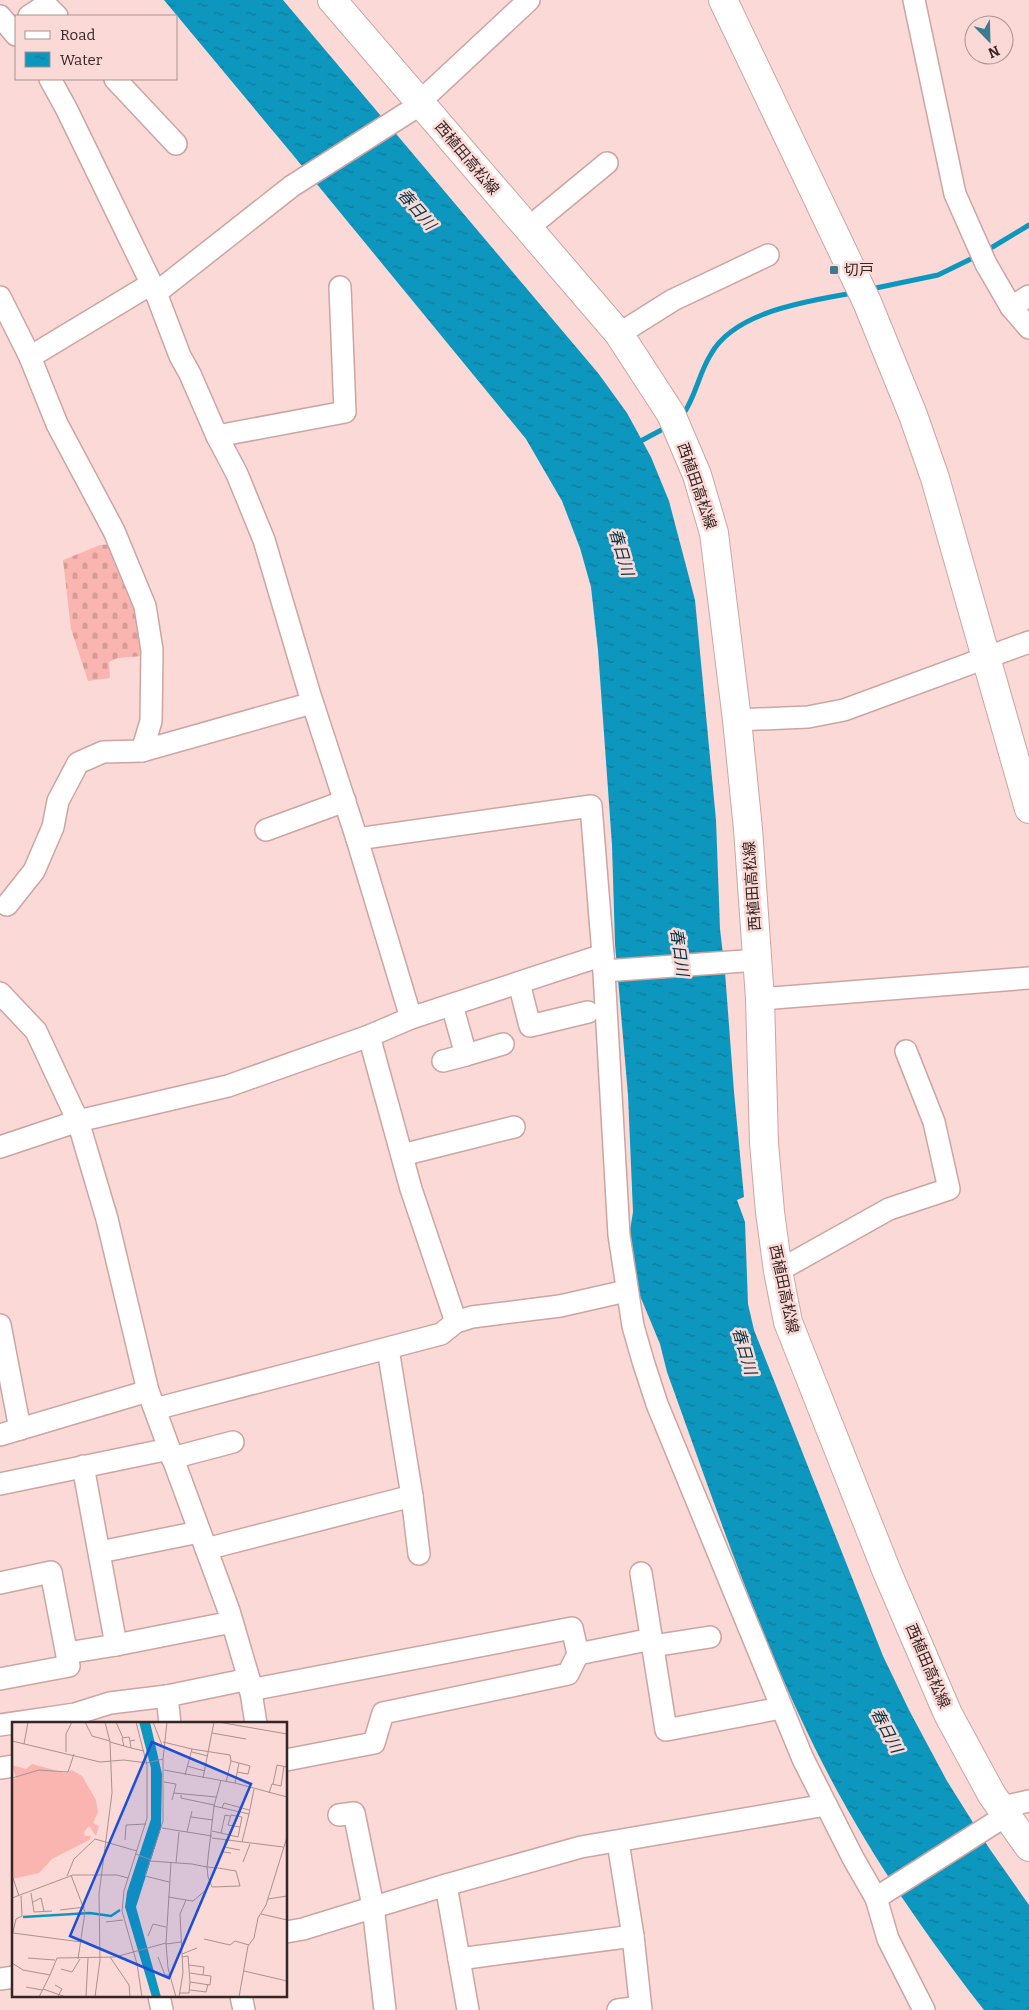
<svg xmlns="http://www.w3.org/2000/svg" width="1029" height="2010" font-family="Bitter,'Noto Sans JP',serif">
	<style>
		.cemetery { fill: url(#cemetery-stones) }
		.water { fill: url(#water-ripples) }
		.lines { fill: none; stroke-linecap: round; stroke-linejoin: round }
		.stream { stroke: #0d97be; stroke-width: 5 }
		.minor-casing { stroke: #cca5a2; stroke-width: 24 }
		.major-casing { stroke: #cca5a2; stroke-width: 30 }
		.minor { stroke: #fff; stroke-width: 21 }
		.major { stroke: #fff; stroke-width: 28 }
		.poi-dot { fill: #3e7b91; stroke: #fad9d6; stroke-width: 2 }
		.labels { text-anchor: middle; stroke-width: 5; stroke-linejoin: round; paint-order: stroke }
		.street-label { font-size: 15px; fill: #352624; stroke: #fad9d6 }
		.poi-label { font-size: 15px; fill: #352624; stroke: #fad9d6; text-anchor: start }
		.water-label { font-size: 16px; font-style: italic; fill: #003545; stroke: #fad9d6 }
		.inset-river { fill: none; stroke: #0d97be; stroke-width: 2.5 }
		.inset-road { fill: none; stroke: #ab918f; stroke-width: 1 }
		.view { fill: #1d4ed8; fill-opacity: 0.15; stroke: #1d4ed8; stroke-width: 2.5 }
		.inset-edge { fill: none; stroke: #352624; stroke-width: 2.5 }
	</style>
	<defs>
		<pattern id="cemetery-stones" width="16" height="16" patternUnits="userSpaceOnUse" patternTransform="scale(1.25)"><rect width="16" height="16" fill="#fbb5b0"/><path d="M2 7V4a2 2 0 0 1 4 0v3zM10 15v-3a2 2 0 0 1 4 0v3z" fill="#d89c97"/></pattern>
		<pattern id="water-ripples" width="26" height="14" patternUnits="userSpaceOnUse" patternTransform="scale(1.25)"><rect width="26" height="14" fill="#0d97be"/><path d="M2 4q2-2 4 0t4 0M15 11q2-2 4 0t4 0" fill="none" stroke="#0e7b9a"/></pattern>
	</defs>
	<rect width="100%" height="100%" fill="#fad9d6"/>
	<path class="cemetery" d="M114,544L140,605L142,656L118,658L109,662L110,678L88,681L71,629L63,560L100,545Z"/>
	<path class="water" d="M164,0H283L598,373L627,413L651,457L669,501L695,600L716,820L720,929L725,972L734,1092L744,1197L737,1200L745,1222L748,1304L754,1330L883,1656L909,1710L947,1781L989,1848L1029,1905V2010H984C924,1933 868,1852 823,1764C759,1639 715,1504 667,1372L660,1344L638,1291L629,1236L633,1212L628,1095L615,944L612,845L598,650L591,587L580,548L562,501L526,439L293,155Z"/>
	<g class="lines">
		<g class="stream">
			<path d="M986,251L1029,225"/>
			<path d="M871,289L938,275L977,256"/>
			<path d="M684,413C696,395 699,373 711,354C735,311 809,301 853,293"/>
			<path d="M637,443L665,428"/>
		</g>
		<defs>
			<g id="minor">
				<path d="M914,0L955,194L986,264L1011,307L1029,328"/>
				<path d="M0,16L16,35"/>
				<path d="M29,16L46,5L57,16"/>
				<path d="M50,79L66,108L156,293L180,356L190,374L217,436L237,474L264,540L309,692L357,839L411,1018"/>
				<path d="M115,79L176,144"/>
				<path d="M527,229L607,163"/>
				<path d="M156,293L292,186L410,111L529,0"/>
				<path d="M0,297L30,357L57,424L114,531L145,606L152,650L151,721L142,751"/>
				<path d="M1011,307L1029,296"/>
				<path d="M619,334L673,300L768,255"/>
				<path d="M30,357L151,284"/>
				<path d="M217,436L345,412L340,287"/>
				<path d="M737,720L808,717L844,710L1029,642"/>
				<path d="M266,830L345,801"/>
				<path d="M357,839L591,806L603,955"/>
				<path d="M7,905L34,871L53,827L58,801L78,763L103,752L142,751L312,703"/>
				<path d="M604,971L758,960"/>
				<path d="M519,983L530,1026L588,1012"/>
				<path d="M0,993L36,1031L78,1121L107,1219L148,1391L229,1611L249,1679L256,1724"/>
				<path d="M760,999L1029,978"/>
				<path d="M452,1005L466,1055L503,1044"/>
				<path d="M369,1036L411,1189L456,1322"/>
				<path d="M443,1061L466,1055"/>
				<path d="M0,1147L78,1121L228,1086L369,1036L411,1018L603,955L619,1235L633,1326L643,1361L657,1404L803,1759L853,1858L876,1898L999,1820L1002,1807L1029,1801"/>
				<path d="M402,1155L514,1127"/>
				<path d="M778,1271L889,1209L949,1189L934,1122L906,1051"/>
				<path d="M0,1325L20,1429"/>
				<path d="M388,1349L412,1496L419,1554"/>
				<path d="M155,1409L441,1334L456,1322L472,1317L560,1306L626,1291"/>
				<path d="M0,1435L148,1391"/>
				<path d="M172,1458L233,1442"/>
				<path d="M0,1484L169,1449"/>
				<path d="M206,1549L412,1496"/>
				<path d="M100,1552L199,1532"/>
				<path d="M641,1573L666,1730L781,1708"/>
				<path d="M0,1583L51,1572L69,1666L0,1679"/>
				<path d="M116,1645L232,1622"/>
				<path d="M653,1646L710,1637"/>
				<path d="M67,1653L116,1645L83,1466"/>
				<path d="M250,1690L572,1628L578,1654"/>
				<path d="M167,1696L170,1724"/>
				<path d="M0,1725L75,1714L110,1703L167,1696L249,1679"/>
				<path d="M286,1760L374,1743L383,1713L568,1674L578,1654L652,1639"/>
				<path d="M0,1768L14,1766"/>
				<path d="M339,1815L354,1813L373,1906L385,2010"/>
				<path d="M618,1842L633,1936L641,2010"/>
				<path d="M446,1885L468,2010"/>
				<path d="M876,1898L888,1939L924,2010"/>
				<path d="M286,1932L303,1929L446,1885L581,1847L826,1805"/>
				<path d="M459,1959L633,1936"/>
				<path d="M0,1979L14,1977"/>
				<path d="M159,1996L162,2010"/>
				<path d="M241,1996L244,2010"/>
				<path d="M618,2010L640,2007"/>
			</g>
			<g id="major">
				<path d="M332,0L619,334L671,414L697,475L714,533L737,720L748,829L760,999L764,1143L770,1212L778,1271L788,1322L887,1572L948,1714L992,1795L1029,1847"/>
				<path d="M723,0L867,302L913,415L935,478L1029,809"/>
			</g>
		</defs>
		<use href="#minor" class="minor-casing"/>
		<use href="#major" class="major-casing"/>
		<use href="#minor" class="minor"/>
		<use href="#major" class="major"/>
	</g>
	<rect class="poi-dot" x="829" y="265" width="10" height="10" rx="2.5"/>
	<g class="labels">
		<g class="street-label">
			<text transform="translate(467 158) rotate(50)" y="5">西植田高松線</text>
			<text transform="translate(697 486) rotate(71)" y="5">西植田高松線</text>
			<text transform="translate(752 886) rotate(-94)" y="5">西植田高松線</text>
			<text transform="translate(784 1289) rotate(78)" y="5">西植田高松線</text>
			<text transform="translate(928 1666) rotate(67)" y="5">西植田高松線</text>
		</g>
		<g class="poi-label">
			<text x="844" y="275">切戸</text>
		</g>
		<g class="water-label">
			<text transform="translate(417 209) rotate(49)" y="6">春日川</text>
			<text transform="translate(622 552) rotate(74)" y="6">春日川</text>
			<text transform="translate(680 952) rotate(82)" y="6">春日川</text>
			<text transform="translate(745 1351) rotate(74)" y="6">春日川</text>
			<text transform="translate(887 1730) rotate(62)" y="6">春日川</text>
		</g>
	</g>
	<g transform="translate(12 1722)">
		<rect width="275" height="275" fill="#fad9d6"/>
		<path d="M20,42L53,51L60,48L70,54L84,78L86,90L81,101L87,104L84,114L77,104L72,110L73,114H79L77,118L40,137L27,151L0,157V58L4,56L0,43L14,47Z" fill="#fbb5b0"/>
		<path d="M127,0H138L150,52L149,106L124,185L149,275H140L113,185L115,170L139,97V46Z" fill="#0d97be"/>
		<path class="inset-river" d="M11,195L78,191L99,194L108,188"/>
		<path class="inset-road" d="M73,0L80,14L98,19M104,0L111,16M124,0L135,43V96L112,169L110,189L125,242L130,275M141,0L150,23M206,0L275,12M200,11L234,17M123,18L118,19L119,26L132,29M0,19L88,40L112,38L135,41L151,37V99L138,139L180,142L195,145L206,146L224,149L228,164L200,165L196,155L195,145L202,84L209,58M98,20L119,26M151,20L180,27M12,22L16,0M112,24L110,16L117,15L118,19M54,30V12L60,0M180,30L196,34M151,37L155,0M178,37L195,42M175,44L193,49M152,48L223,61L275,75M225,50L236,52L238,44L227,41M173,53L180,27L218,33L219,39M0,56L27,48L56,50L62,32M191,56L202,0M152,60L164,62L160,78M214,60L219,39L227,41L223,61M261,62L265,43L275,45M162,71L204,75M257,71L260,62L269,64L272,44M169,73V76L202,83M202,84L237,92L242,67M210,86L212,81L237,88M179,95L201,98M150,106L200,114M200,109L226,115L230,95L219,93L216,103L228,105M175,110L180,89M209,111L213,93L218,94M200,116L271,125M214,117L211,130L219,131M113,118L114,103L134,102M230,120L237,92M212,125L228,128M124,132L139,138M138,139L133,154L157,160M231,140L238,122M159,141L154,221L156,246L164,275M164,141L167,110M59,153L73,190L66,237M55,154L62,137L83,117L125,129M1,156L7,174M19,171L22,190L40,189M156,175L181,179L194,168M0,176L61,153H105L116,156M256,177L275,174M21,180L29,176L32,189M48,188L73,185M249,192L275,198M94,200L111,198M1,211L69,220M0,214L4,197L10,194L9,174M136,214L141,202L154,205M192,217L218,223L223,219L237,223M154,222L169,220M170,232L185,226M98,235L117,263L118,275M146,235L153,253H157M16,236L43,238M0,241L11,248L38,253L45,236L103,235L154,221M177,243L192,245L191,253L178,251M49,247L60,250L68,237M232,249L275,259M178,260L198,263L199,254L191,253M43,263L50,267L46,274M14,265L30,268M31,267L54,275M178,268L194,270L196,262M168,271H177L178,260L176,234L170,235M27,275L38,253M74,275L76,236M83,275L88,238L87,172L100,71L98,20L93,0M167,275L171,251L168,192L174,178M227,275L236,224L242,216L246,196L254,183L275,115"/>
		<path class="view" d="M140,20L239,62L157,256L58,214Z"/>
		<rect width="275" height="275" class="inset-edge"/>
	</g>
	<rect x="15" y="15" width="162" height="65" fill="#fad9d6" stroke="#ab918f"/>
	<rect x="25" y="31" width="25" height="8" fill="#ffffff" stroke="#ab918f"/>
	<text x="60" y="40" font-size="15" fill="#352624">Road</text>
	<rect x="25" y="52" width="25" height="15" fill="url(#water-ripples)" stroke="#ab918f"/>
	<text x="60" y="65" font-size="15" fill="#352624">Water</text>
	<g transform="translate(989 40) rotate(157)"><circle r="24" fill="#fad9d6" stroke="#ab918f"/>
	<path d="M0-4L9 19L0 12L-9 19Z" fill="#3e7b91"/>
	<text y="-8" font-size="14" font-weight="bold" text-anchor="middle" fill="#352624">N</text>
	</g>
</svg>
